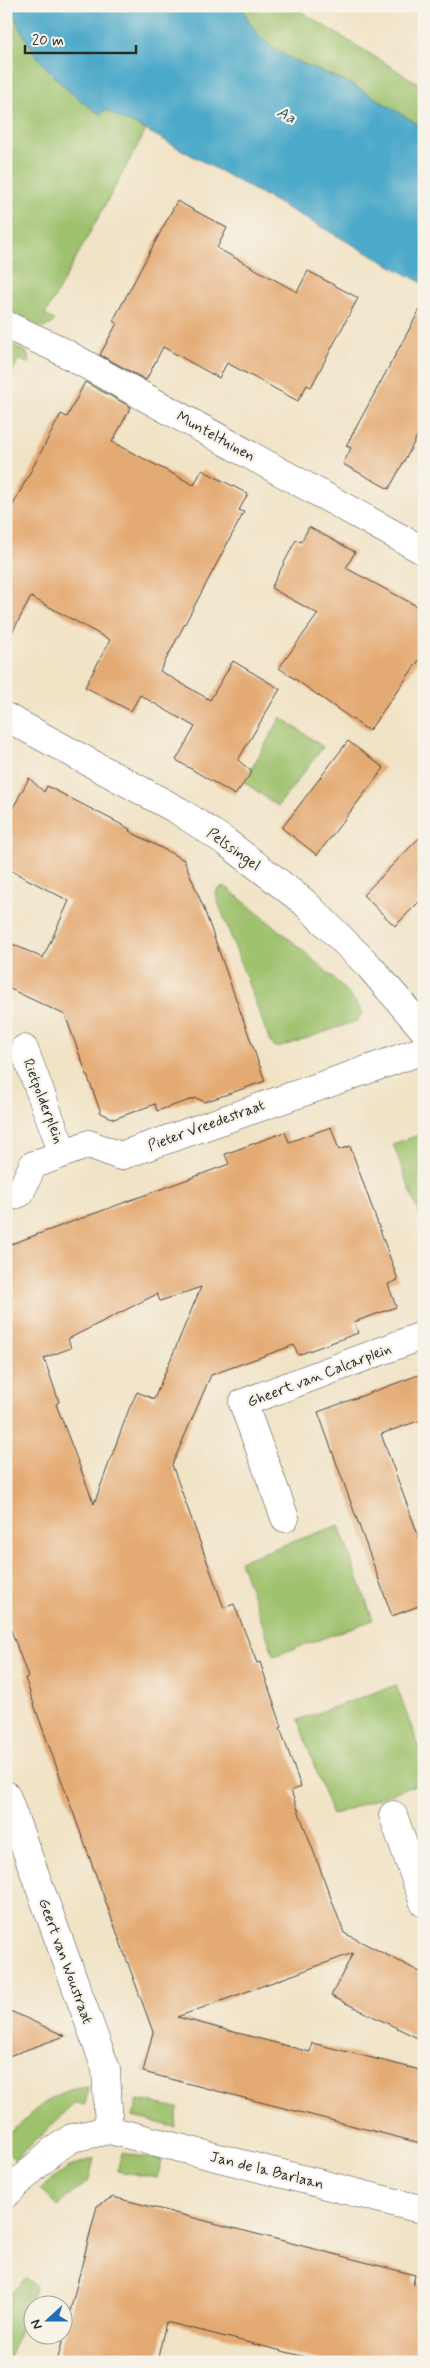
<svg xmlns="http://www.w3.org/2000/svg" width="430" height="2368" font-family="Mynerve,sans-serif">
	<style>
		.green { fill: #9dc16c; stroke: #64764c }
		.water { fill: #4ba9c9; stroke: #3b6a7a }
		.building { fill: #e4aa73; fill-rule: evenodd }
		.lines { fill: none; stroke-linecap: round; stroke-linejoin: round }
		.minor-casing { stroke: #494742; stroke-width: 29 }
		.minor { stroke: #fff; stroke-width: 28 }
		.labels { text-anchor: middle; stroke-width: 4.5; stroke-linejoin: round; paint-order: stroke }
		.street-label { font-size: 15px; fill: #2b2b2b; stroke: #f7f3e8 }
		.water-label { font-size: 16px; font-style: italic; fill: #365762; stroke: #f7f3e8 }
	</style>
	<rect width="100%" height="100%" fill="#f7f3e8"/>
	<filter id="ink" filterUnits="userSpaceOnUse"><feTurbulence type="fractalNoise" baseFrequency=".02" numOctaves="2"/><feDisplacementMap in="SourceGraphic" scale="10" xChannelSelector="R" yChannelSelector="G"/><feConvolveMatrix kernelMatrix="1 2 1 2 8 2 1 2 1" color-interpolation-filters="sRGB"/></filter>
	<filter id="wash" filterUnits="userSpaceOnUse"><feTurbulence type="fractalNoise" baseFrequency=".0096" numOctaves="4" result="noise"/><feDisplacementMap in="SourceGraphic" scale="20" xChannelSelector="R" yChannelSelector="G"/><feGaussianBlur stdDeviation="1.12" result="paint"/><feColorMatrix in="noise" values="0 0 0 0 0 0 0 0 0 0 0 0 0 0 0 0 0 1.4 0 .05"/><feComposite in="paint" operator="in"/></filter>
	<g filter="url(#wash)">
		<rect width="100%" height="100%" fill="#f1e3c6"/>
		<g class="green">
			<path d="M6,6H11C27,53 59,87 100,114L106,110L146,130L45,315L54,320L52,324L43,328L6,309Z"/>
			<path d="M242,6H292L424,87V128C400,114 376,97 351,84C308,63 259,56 242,6Z"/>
			<path d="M6,341L27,353L30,364L19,359L6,383Z"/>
			<path d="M281,717L323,747L278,806L244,782Z"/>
			<path d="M226,887C253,910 354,987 362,1014L357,1021L281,1047H275L270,1042L217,899L216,892L219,888Z"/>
			<path d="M424,1133V1228L393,1144Z"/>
			<path d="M339,1525L373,1620L274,1656L240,1561Z"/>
			<path d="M396,1685L424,1761V1782L332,1815L298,1720Z"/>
			<path d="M88,2087L85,2105L74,2104L15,2160L6,2151V2137C31,2114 52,2089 88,2087Z"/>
			<path d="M138,2100L178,2108L175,2127L133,2117Z"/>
			<path d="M122,2153L162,2160L157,2178L117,2171Z"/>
			<path d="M94,2158L89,2180L57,2206L40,2189L67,2168Z"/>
			<path d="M27,2278L36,2286L8,2362H6V2297Z"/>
		</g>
		<path class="water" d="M11,6H242C259,56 308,64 350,84C376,97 400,114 424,128V284L135,124L123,120L106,110L100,114C59,87 27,53 11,6Z"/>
		<g id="blocks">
			<g class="building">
				<path d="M177,201L227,228L217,248L297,292L308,271L358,298L311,387L307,385L298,401L227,363L219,378L163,347L146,380L100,355L117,323L113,321Z"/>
				<path d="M424,302V424L389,489L343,464L351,448L346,446Z"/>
				<path d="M85,382L131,407L112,442L194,485L202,470L248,494L239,510L244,512L160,671L210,700L233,661L280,689L238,760L252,772L235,795L176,760L195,727L140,695L131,711L85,687L110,640L31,597L6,644V518L61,414L67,417Z"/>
				<path d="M309,527L355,552L346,568L424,610V653L369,731L279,668L318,614L271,588L296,540L301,542Z"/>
				<path d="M348,741L384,768L317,855L282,828Z"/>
				<path d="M29,778L44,792L47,786L130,829L129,831L184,860L204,909L265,1081L205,1102L196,1098L157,1111L155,1104L114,1119L101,1113L65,1015L6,987V941L43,958L69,901L6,868V821Z"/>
				<path d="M424,833V897L395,926L363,895Z"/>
				<path d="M331,1127L339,1150L350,1146L398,1280L388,1284L396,1307L354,1322L358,1333L298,1355L294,1345L211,1375L172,1465L224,1608L234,1604L257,1663L260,1662L282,1727L280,1728L301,1787L291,1791L344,1933L424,1974V2041L331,1996L353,1953L177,2017L310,2052L312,2043L424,2071V2144L143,2072L153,2032L37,1713L25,1678L28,1677L6,1616V1246L229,1164L225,1154L285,1132L289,1142ZM201,1287L154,1399L137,1392L129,1409L94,1504L56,1404L59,1402L44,1358L71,1348L68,1339L157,1294L160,1301Z"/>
				<path d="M424,1373V1419L381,1434L424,1551V1604L392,1616L318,1412Z"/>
				<path d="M6,2009L65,2036L6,2057Z"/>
				<path d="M113,2197L415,2275L413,2284L424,2286V2362H326L166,2322L157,2362H57L97,2206Z"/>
			</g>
		</g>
	</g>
	<g filter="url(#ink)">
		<use href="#blocks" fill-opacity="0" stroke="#494742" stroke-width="1"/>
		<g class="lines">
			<defs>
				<g id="minor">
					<path d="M6,325L54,347L424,551"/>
					<path d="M6,717L179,811L226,842L304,902L369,966L424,1030"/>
					<path d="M24,1049L63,1153"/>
					<path d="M6,1198L20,1193L33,1165L89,1144L120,1156L424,1050"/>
					<path d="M285,1518L243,1403L424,1335"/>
					<path d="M6,1795L106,2069L109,2130"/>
					<path d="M393,1815L424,1903"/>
					<path d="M6,2194L51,2152L72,2138L109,2130L424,2210"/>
				</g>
			</defs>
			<use href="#minor" class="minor-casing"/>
			<use href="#minor" class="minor"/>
		</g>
	</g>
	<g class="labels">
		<g class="street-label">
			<text transform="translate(216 436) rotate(29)" y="5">Munteltuinen</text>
			<text transform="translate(234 849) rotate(36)" y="5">Pelssingel</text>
			<text transform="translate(44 1101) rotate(69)" y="5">Rietpolderplein</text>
			<text transform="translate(206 1125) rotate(-20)" y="5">Pieter Vreedestraat</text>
			<text transform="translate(319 1375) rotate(-21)" y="5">Gheert van Calcarplein</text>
			<text transform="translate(66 1961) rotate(70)" y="5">Geert van Woustraat</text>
			<text transform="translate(267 2170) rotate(14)" y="5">Jan de la Barlaan</text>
		</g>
		<g class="water-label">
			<text transform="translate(287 114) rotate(29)" y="6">Aa</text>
		</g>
	</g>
	<rect width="430" height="2368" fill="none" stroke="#f7f3e8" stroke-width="25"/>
	<g transform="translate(48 2320) rotate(249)"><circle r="24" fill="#f7f3e8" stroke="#a5a39c"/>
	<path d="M0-4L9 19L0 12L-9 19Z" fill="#1f6fb2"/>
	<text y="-8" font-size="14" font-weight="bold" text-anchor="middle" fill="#2b2b2b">N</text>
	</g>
	<path d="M25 45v8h111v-8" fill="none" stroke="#2b2b2b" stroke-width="2.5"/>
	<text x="32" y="45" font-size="15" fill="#2b2b2b" stroke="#f7f3e8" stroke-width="4" paint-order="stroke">20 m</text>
</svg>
